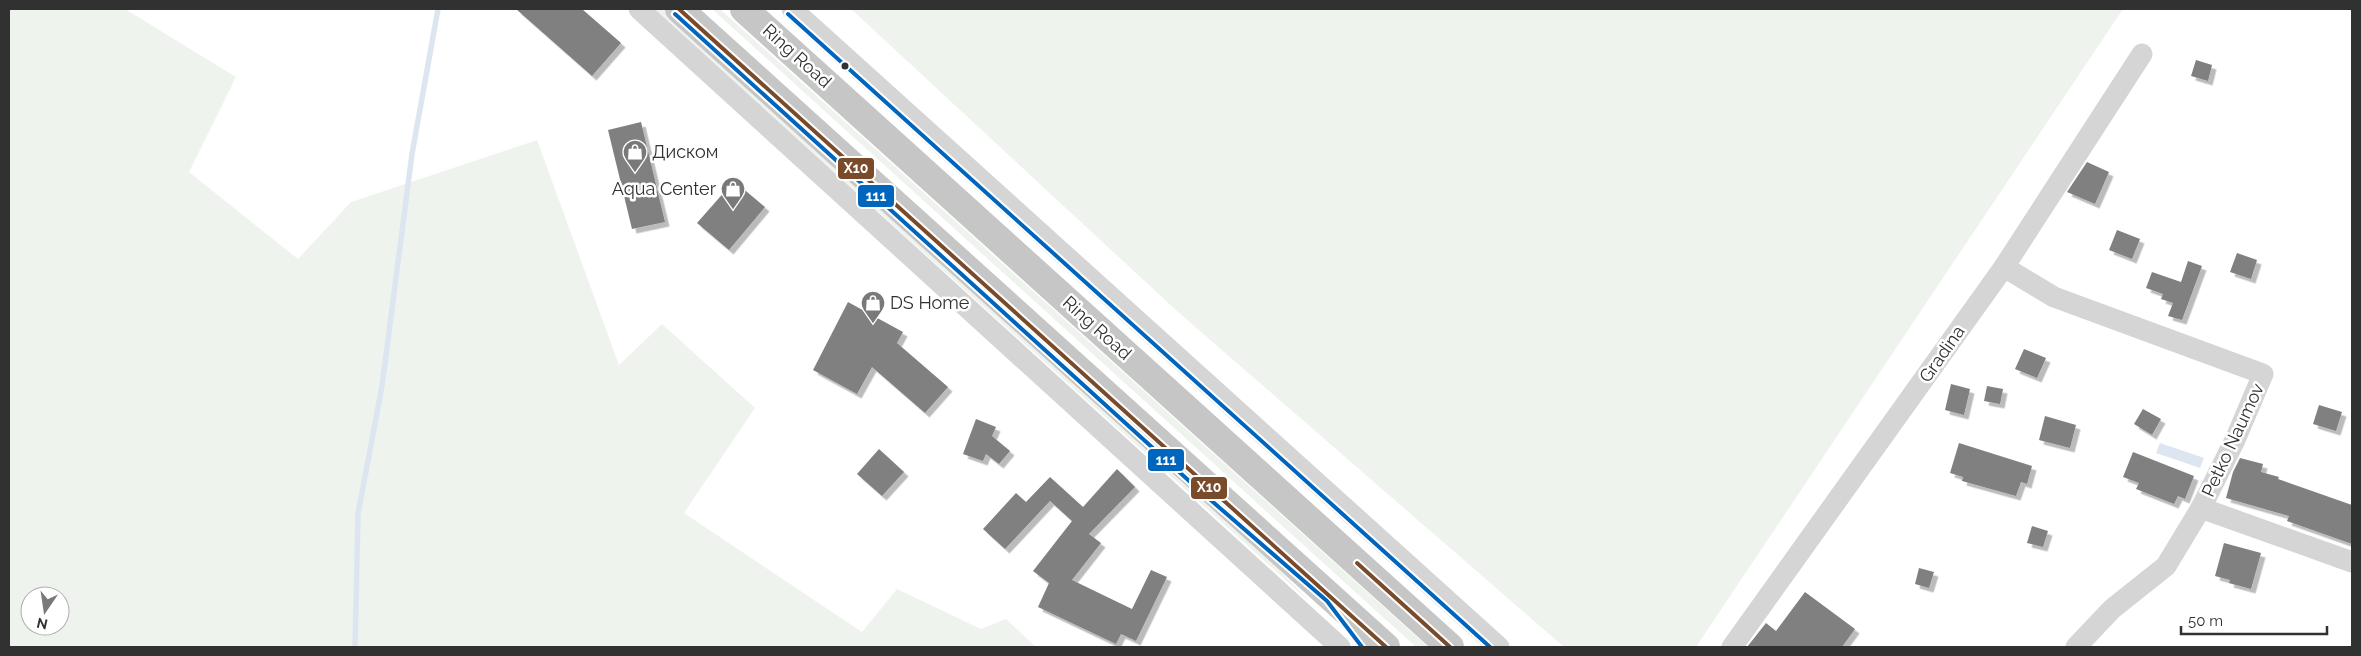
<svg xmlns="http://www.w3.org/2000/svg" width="2361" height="656" font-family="Raleway,sans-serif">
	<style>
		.green { fill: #eff3ed; fill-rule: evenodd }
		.water { fill: #dde5f0 }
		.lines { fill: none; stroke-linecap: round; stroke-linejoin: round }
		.stream { stroke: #dde5f0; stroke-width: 5.5 }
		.building { fill: #808080; filter: url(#shadow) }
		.minor { stroke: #d5d5d5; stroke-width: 21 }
		.trunk { stroke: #c6c6c6; stroke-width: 28 }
		.bus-1-casing { stroke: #fff; stroke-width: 8 }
		.bus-2-casing { stroke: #fff; stroke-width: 8 }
		.bus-1 { stroke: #7a4b2a; stroke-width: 4 }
		.bus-2 { stroke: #0065bd; stroke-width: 4 }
		.bus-dot { fill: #313131; stroke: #fff; stroke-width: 2 }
		.labels { text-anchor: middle; stroke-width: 5; stroke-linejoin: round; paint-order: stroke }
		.street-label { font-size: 18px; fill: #313131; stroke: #fff }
		.poi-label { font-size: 18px; fill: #313131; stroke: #fff; text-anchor: start }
		.line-badge { stroke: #fff; stroke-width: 2 }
		.badge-label { font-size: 14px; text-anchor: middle; font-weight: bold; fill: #fff }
	</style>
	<defs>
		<filter id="shadow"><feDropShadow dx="4.5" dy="4.5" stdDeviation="0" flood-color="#0004"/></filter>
	</defs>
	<rect width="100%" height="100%" fill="#fff"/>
	<g class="green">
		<path d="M9,9H125L236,77L189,172L298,259L351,202L537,140L619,365L662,324L755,408L684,513L862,632L897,589L981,629L1006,619L1036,647H9ZM30,596H60V626H30Z"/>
		<path d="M654,9H664L1246,535L1311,603Z"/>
		<path d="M712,9H720L1428,647H1416Z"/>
		<path d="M851,9H2123L1696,647H1564L1178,312Z"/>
	</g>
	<path class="water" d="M2160,443L2204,458L2200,468L2156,453Z"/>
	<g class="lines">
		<path class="stream" d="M355,647L358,514L382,386L412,154L438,9"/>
	</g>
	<g class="building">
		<path d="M516,9H582L621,43L592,76Z"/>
		<path d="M2196,60L2212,65L2208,81L2191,76Z"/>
		<path d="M641,122L665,222L632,229L608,130Z"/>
		<path d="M2087,162L2109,172L2095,204L2067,192Z"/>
		<path d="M734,181L765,207L729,250L697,223Z"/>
		<path d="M2117,230L2140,239L2132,259L2109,250Z"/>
		<path d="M2237,253L2257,260L2251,279L2230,272Z"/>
		<path d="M2188,261L2202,266L2182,320L2168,316L2173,303L2161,299L2163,294L2146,288L2152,272L2181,282Z"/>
		<path d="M848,302L903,332L897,343L948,387L925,413L872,367L857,394L813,370Z"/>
		<path d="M2024,349L2046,358L2037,378L2015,369Z"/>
		<path d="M1951,384L1970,389L1964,415L1945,410Z"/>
		<path d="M1987,386L2003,389L2000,404L1984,401Z"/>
		<path d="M2319,405L2342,412L2336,431L2313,424Z"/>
		<path d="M2143,409L2161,419L2152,435L2134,424Z"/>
		<path d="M2045,416L2076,425L2070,448L2039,440Z"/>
		<path d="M976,419L996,427L992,436L1010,451L999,464L986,454L983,461L963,454Z"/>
		<path d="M1959,443L2032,466L2027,484L2021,482L2016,496L1962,481L1963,477L1950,473Z"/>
		<path d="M879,449L904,472L882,496L857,474Z"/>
		<path d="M2133,452L2194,476L2185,499L2178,496L2174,504L2136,489L2139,483L2123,477Z"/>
		<path d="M2240,458L2263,464L2261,472L2279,477L2278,479L2352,505V544L2287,521L2289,516L2226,498L2233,472Z"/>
		<path d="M1117,469L1135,487L1089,534L1101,543L1072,580L1132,609L1151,570L1167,577L1136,641L1121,634L1116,644L1038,607L1049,583L1033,571L1072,521L1050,501L1005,549L983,529L1016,493L1026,502L1050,477L1083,507Z"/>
		<path d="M2032,526L2048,531L2043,547L2027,543Z"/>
		<path d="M2224,543L2261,553L2251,589L2229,583L2230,580L2215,576Z"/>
		<path d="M1919,568L1934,572L1929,588L1915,584Z"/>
		<path d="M1805,592L1855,629L1842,647H1747L1766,623L1776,631Z"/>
	</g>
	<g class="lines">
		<g class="minor">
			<path d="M639,9L1340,647"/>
			<path d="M792,9L1499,647"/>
			<path d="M2004,267L2054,297L2263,374L2235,440L2201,508L2166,566L2112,609L2076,647"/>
			<path d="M2201,508L2352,562"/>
			<path d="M1732,647L2004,267L2142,54"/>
		</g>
		<g class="trunk">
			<path d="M679,9L1386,647"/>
			<path d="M744,9L1450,647"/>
		</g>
		<defs>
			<g id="bus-1">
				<path d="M679,9L1386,647"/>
				<path d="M1357,563L1450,647"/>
			</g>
			<g id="bus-2">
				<path d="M675,14L1198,489L1327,601L1362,647"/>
				<path d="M788,14L1490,647"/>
			</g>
		</defs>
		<use href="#bus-1" class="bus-1-casing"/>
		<use href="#bus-2" class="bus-2-casing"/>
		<use href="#bus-1" class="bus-1"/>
		<use href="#bus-2" class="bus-2"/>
	</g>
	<defs>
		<symbol id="shop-pin" viewBox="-11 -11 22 30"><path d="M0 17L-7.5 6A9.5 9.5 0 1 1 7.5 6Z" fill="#797979" stroke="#fff"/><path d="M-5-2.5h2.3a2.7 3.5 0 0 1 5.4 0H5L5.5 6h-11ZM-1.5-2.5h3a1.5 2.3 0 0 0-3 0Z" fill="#fff"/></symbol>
	</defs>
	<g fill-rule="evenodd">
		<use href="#shop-pin" x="621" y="138" width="28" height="38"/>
		<use href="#shop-pin" x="719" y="175" width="28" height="38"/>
		<use href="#shop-pin" x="859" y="289" width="28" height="38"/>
	</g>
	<circle class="bus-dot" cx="845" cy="66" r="4.5"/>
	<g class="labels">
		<g class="street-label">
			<text transform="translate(797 56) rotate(42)" y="6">Ring Road</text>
			<text transform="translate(1097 328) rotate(42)" y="6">Ring Road</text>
			<text transform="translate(1942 354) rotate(-55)" y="6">Gradina</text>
			<text transform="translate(2233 440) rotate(-65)" y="6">Petko Naumov</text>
		</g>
		<g class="poi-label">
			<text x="652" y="158">Диском</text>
			<text x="716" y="195" text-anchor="end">Aqua Center</text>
			<text x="890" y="309">DS Home</text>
		</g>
	</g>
	<g class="line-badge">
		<rect x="837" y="157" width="38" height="23" rx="5" fill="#7a4b2a"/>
		<rect x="857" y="184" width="38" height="24" rx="5" fill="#0065bd"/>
		<rect x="1147" y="448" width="38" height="24" rx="5" fill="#0065bd"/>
		<rect x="1190" y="476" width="38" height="24" rx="5" fill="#7a4b2a"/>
	</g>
	<g class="badge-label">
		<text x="856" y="173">Х10</text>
		<text x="876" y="201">111</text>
		<text x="1166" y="465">111</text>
		<text x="1209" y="492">Х10</text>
	</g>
	<rect width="2361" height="656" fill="none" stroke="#313131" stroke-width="20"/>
	<g transform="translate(45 611) rotate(193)"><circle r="24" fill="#ffffff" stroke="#adadad"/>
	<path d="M0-4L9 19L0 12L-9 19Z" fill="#797979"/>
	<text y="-8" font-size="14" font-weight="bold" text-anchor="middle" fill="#313131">N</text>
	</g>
	<path d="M2181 626v8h146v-8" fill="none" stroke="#313131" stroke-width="2.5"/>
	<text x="2188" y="626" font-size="15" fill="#313131" stroke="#ffffff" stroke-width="4" paint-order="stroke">50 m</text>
</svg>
